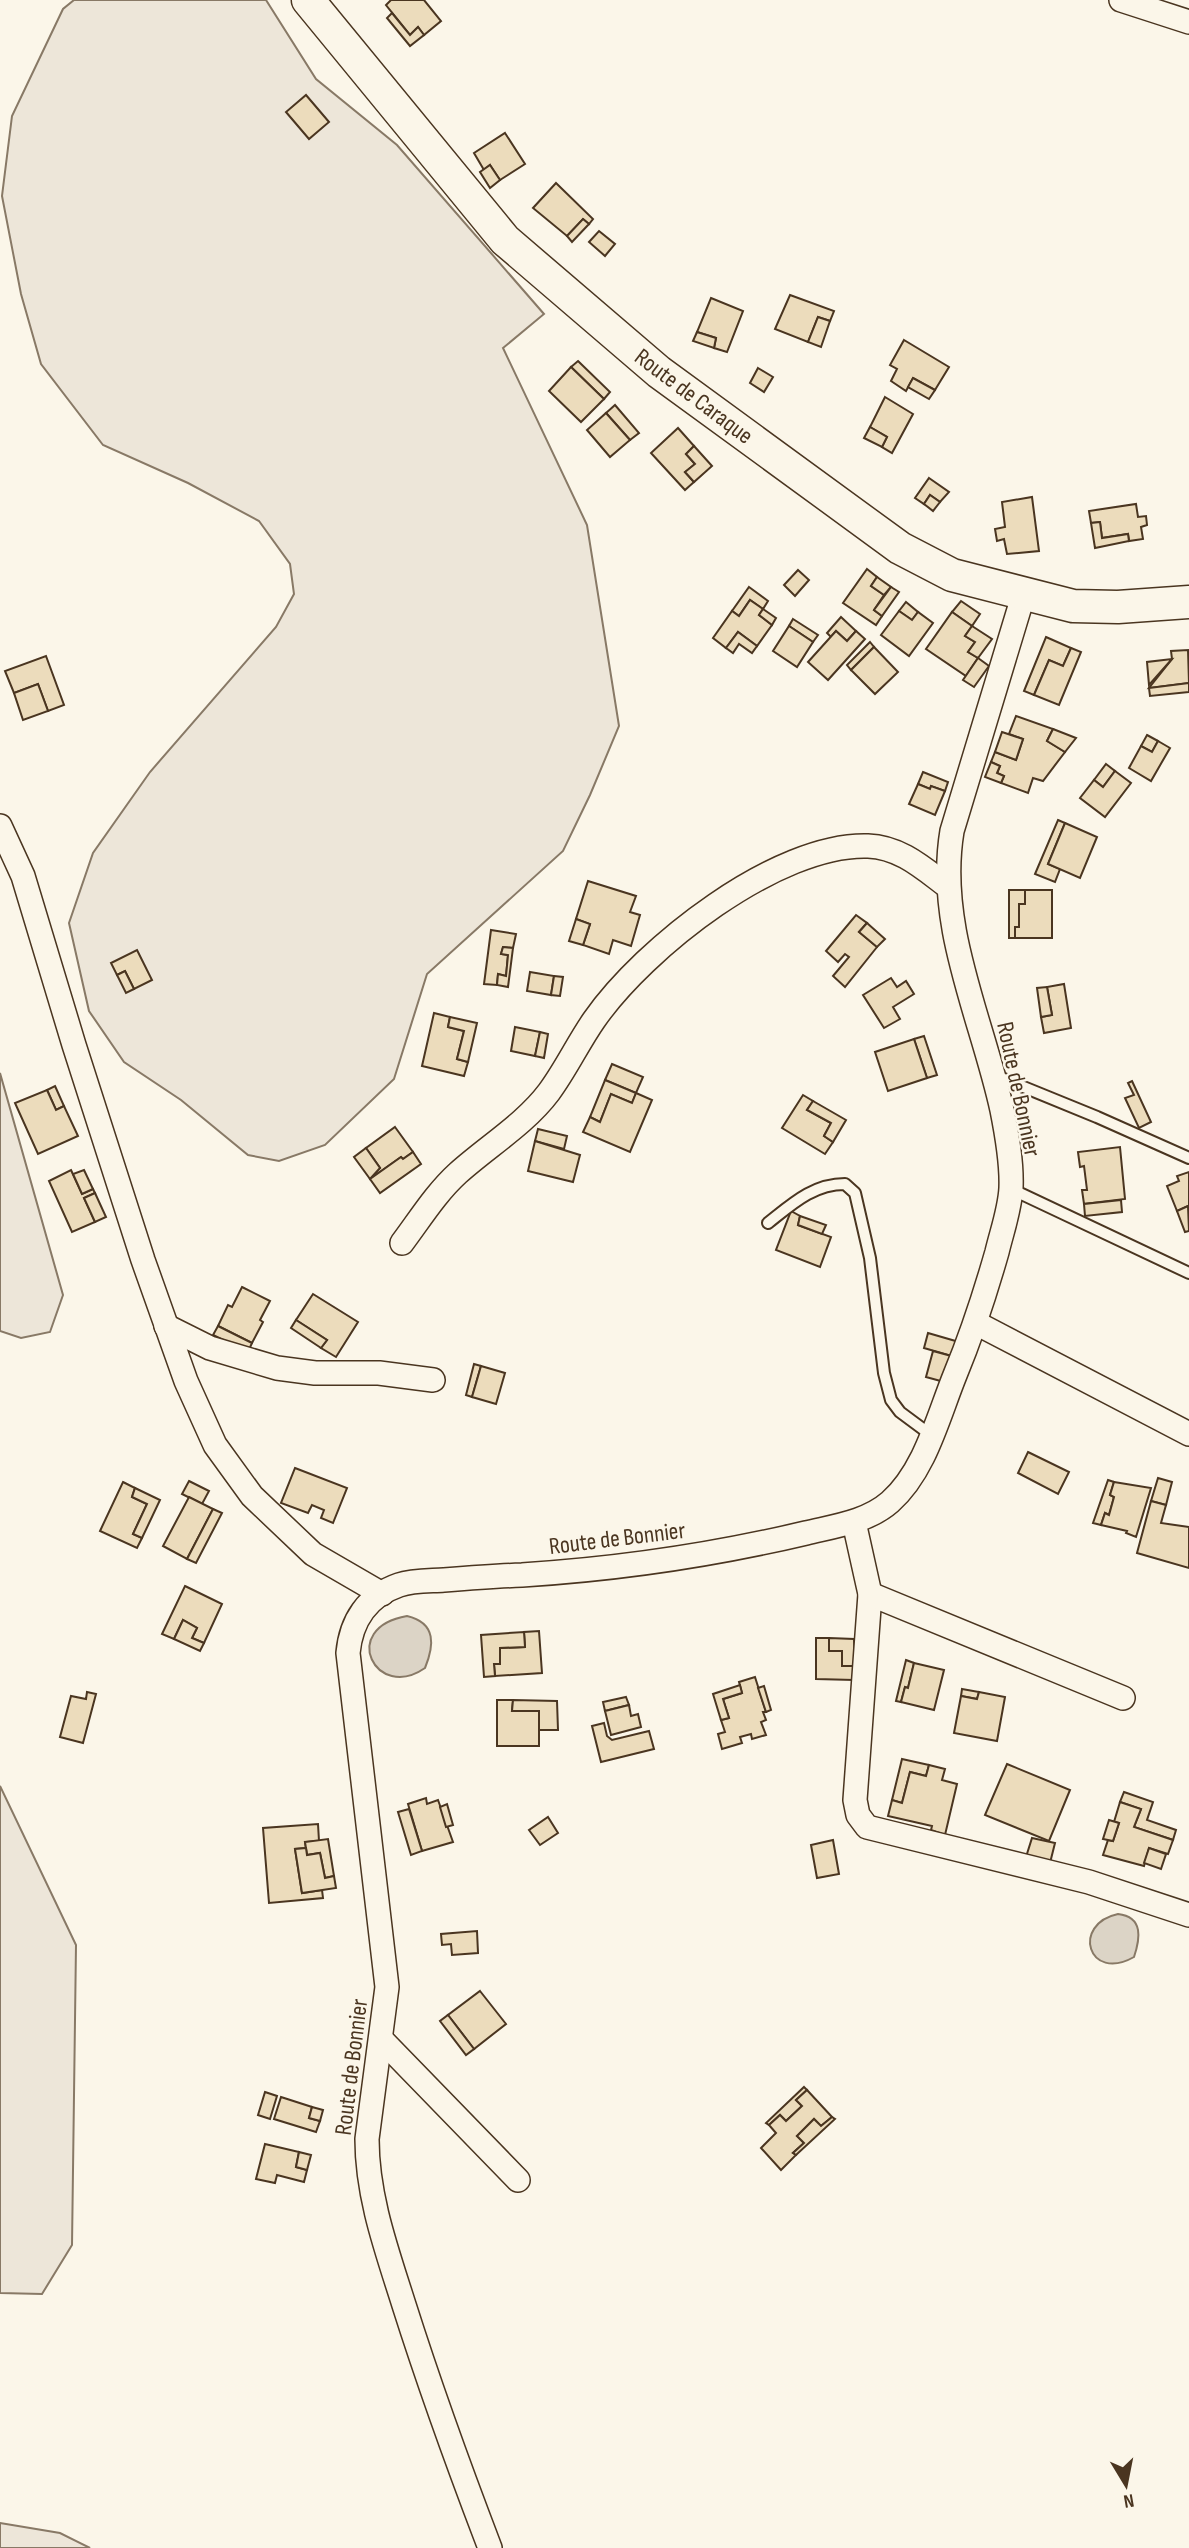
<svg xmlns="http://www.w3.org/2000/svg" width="1189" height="2548" font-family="'Sofia Sans Condensed',sans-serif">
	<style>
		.green { fill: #ede6d9; stroke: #887966; stroke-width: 2 }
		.water { fill: #dcd4c6; stroke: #887966; stroke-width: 2 }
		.building { fill: #ecdcbc; stroke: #4a3520; stroke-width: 2 }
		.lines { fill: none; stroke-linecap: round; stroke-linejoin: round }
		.lane-casing { stroke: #4a3520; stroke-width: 14 }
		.street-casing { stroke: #4a3520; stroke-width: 26 }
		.secondary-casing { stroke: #4a3520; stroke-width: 35 }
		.lane { stroke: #fbf6e9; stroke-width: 10 }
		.street { stroke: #fbf6e9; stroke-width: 23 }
		.secondary { stroke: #fbf6e9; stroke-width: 32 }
		.labels { text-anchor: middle; stroke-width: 5; stroke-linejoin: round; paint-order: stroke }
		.street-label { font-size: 24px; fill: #4a3520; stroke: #fbf6e9 }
	</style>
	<rect width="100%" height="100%" fill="#fbf6e9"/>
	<g class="green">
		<path d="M74,0H266L316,79L397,145L544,314L503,348L587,525L619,726L590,795L563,851L427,974L394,1079L325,1145L279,1161L248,1155L181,1100L124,1062L89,1011L69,923L93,853L150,772L276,627L294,594L290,564L259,521L188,483L103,445L41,364L21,294L2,196L12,116L63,9Z"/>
		<path d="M0,1073L63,1295L50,1332L21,1338L0,1331Z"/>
		<path d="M0,1786L76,1945L72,2245L42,2294L0,2293Z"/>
		<path d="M0,2523L60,2533L90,2548H0Z"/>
	</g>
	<g class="water">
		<path d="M407,1616C437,1623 434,1646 425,1668C376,1702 338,1628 407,1616Z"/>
		<path d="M1118,1914C1144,1917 1140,1939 1134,1957C1088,1983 1071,1924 1118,1914Z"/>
	</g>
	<g class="building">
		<path d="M391,0H424L441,21L424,35L418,27L410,35L386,5Z"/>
		<path d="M392,13L410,35L418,27L424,35L410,46L387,18Z"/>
		<path d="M306,95L329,122L309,139L286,112Z"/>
		<path d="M505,133L525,164L500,180L490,165L484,170L474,153Z"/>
		<path d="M490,165L500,180L490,188L480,172Z"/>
		<path d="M556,183L593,219L589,224L583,219L567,236L533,208Z"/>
		<path d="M583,219L589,224L572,242L567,236Z"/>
		<path d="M599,231L615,244L605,256L589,242Z"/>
		<path d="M790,295L834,311L830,321L818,317L808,342L775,329Z"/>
		<path d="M711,298L743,311L727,352L714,348L716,338L697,332Z"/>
		<path d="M818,317L830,321L821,347L808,342Z"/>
		<path d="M697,332L716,338L714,348L693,341Z"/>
		<path d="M904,340L949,367L935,390L913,378L906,391L891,381L897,369L890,365Z"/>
		<path d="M578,361L610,392L604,399L571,367Z"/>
		<path d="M571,367L604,399L581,422L549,391Z"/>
		<path d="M758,368L773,377L764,392L750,383Z"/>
		<path d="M913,378L935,390L929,399L908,387Z"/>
		<path d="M885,397L913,414L892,453L882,447L887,437L870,427Z"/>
		<path d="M615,405L639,433L630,440L606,413Z"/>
		<path d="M606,413L630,440L610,457L587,430Z"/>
		<path d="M870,427L887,437L882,447L864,438Z"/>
		<path d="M678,428L694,446L686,454L695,464L685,472L694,482L685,490L651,453Z"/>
		<path d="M694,446L712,466L694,482L685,472L695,464L686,454Z"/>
		<path d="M929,478L949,492L940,502L930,495L924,504L915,498Z"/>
		<path d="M930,495L940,502L933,511L924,504Z"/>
		<path d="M1032,497L1039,551L1007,554L1004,539L997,541L995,529L1005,527L1002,502Z"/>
		<path d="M1136,504L1138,517L1146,516L1147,525L1141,527L1143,539L1129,541L1128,534L1102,538L1100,522L1091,523L1089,511Z"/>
		<path d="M1100,522L1102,538L1128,534L1129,541L1095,548L1091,523Z"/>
		<path d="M867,569L877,577L871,586L884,595L874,610L882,616L876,625L843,603Z"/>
		<path d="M798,570L809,580L795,596L784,585Z"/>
		<path d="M877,577L891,587L884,595L871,586Z"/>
		<path d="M749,587L768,601L763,609L750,600L739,616L732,611Z"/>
		<path d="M891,587L899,592L882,616L874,610Z"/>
		<path d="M750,600L763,609L759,615L772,625L757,646L738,632L726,648L713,638L732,611L739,616Z"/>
		<path d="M961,601L980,614L972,626L952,612Z"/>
		<path d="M906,602L918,612L912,620L899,611Z"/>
		<path d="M763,609L776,618L772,625L759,615Z"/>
		<path d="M899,611L912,620L918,612L933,623L909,656L881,635Z"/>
		<path d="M952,612L972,626L965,636L975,642L968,652L978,658L966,676L926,649Z"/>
		<path d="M841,617L856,631L847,641L836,631L831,637L827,633Z"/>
		<path d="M793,619L818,635L813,642L789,626Z"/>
		<path d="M789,626L813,642L797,667L773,651Z"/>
		<path d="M972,626L992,639L978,658L968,652L975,642L965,636Z"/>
		<path d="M836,631L847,641L856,631L865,639L828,680L808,662Z"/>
		<path d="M738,632L757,646L752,653L739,644L733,653L726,648Z"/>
		<path d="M1046,637L1071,648L1063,666L1049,660L1034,695L1024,691Z"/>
		<path d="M870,642L874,647L851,670L847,665Z"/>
		<path d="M874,647L898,672L875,694L851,670Z"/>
		<path d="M1071,648L1081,652L1059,705L1034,695L1049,660L1063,666Z"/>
		<path d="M1188,650L1189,683L1149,688L1172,659L1171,651Z"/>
		<path d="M46,656L64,705L48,711L38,684L14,693L5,671Z"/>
		<path d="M978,658L989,666L974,687L963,680Z"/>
		<path d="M1172,659L1149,685L1147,662Z"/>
		<path d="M1189,683V692L1150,696L1149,688Z"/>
		<path d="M38,684L48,711L23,720L14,693Z"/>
		<path d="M1016,716L1053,729L1047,741L1065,752L1043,781L1033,778L1028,793L1001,783L1004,776L997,773L1000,766L991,762L995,752L1016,760L1023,739L1009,734Z"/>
		<path d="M1053,729L1076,738L1065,752L1047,741Z"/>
		<path d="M1002,732L1023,739L1016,760L995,752Z"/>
		<path d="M1147,735L1158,741L1152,752L1141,746Z"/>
		<path d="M1158,741L1170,748L1151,781L1129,768L1141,746L1152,752Z"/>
		<path d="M991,762L1000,766L997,773L1004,776L1001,783L985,777Z"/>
		<path d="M1106,764L1115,771L1103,787L1094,780Z"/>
		<path d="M1115,771L1131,783L1105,817L1080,798L1094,780L1103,787Z"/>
		<path d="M923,772L948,782L945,791L931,786L930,789L918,784Z"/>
		<path d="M918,784L930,789L931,786L945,791L935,815L909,804Z"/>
		<path d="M1058,820L1065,823L1048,864L1060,869L1055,882L1035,874Z"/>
		<path d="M1065,823L1097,837L1080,878L1048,864Z"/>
		<path d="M588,881L636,896L630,912L640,915L631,946L613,940L609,954L583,945L590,924L576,919Z"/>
		<path d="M1009,890H1025V904H1019V927H1015V938H1009Z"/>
		<path d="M1025,890H1052V938H1015V927H1019V904H1025Z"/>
		<path d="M856,915L867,923L859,932L877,947L845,987L833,976L849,957L845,954L838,962L826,951Z"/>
		<path d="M576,919L590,924L583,945L569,941Z"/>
		<path d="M867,923L885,939L877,947L859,932Z"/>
		<path d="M491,930L516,934L513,948L503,947L501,954L508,955L506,976L498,974L497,985L484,984Z"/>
		<path d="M503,947L513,948L508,987L497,985L498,974L506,976L508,955L501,954Z"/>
		<path d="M137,950L152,980L134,989L125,971L117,975L111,963Z"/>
		<path d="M125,971L134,989L126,993L117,975Z"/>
		<path d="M530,972L554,976L551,995L527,991Z"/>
		<path d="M554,976L563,977L560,996L551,995Z"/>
		<path d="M891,978L897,987L906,981L914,994L893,1007L900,1019L884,1028L863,995Z"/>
		<path d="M1064,984L1071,1028L1044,1033L1041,1017L1052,1015L1047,987Z"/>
		<path d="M1047,987L1052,1015L1041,1017L1037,988Z"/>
		<path d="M434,1013L450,1017L448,1027L464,1031L457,1059L468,1062L464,1076L422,1066Z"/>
		<path d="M450,1017L477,1023L468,1062L457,1059L464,1031L448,1027Z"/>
		<path d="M515,1027L540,1032L535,1056L511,1051Z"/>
		<path d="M540,1032L548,1034L544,1058L535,1056Z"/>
		<path d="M924,1036L937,1075L927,1078L914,1039Z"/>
		<path d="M914,1039L927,1078L888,1091L875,1052Z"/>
		<path d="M612,1064L643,1077L636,1093L605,1080Z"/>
		<path d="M605,1080L636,1093L632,1103L611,1094L600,1122L590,1117Z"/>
		<path d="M1132,1081L1151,1122L1139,1128L1125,1098L1134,1095L1128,1083Z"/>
		<path d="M55,1086L64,1106L56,1110L47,1090Z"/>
		<path d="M47,1090L56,1110L64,1106L78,1136L38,1154L15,1103Z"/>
		<path d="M636,1093L652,1100L630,1152L583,1132L590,1117L600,1122L611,1094L632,1103Z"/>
		<path d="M803,1095L813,1101L807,1110L831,1123L824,1136L833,1142L825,1154L782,1128Z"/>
		<path d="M813,1101L846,1120L833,1142L824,1136L831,1123L807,1110Z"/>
		<path d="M395,1127L413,1152L403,1159L401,1157L370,1179L380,1168L366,1148Z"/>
		<path d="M538,1129L567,1136L564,1149L535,1141Z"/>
		<path d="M535,1141L580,1155L573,1182L528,1171Z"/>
		<path d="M1120,1147L1125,1199L1084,1204L1082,1190H1087L1084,1166L1080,1167L1078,1152Z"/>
		<path d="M366,1148L380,1168L370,1179L354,1157Z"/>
		<path d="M413,1152L421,1164L380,1193L370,1179L401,1157L403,1159Z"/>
		<path d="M71,1170L82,1194L93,1189L95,1193L84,1198L95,1222L72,1232L49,1181Z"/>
		<path d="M84,1170L93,1189L82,1194L73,1174Z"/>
		<path d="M1189,1172V1210L1188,1206L1177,1211L1167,1186L1179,1181L1177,1176Z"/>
		<path d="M95,1193L106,1217L95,1222L84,1198Z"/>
		<path d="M1121,1200L1122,1212L1085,1216L1084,1204Z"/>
		<path d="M1188,1206L1189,1231L1185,1232L1177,1211Z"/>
		<path d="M791,1211L800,1216L798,1225L831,1237L820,1267L776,1250Z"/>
		<path d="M800,1216L826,1225L822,1234L798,1225Z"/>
		<path d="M242,1287L270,1301L260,1320L263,1322L252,1343L218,1326L228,1305L232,1307Z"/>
		<path d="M313,1294L358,1322L336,1357L321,1348L327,1340L296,1320Z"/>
		<path d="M296,1320L327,1340L321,1348L291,1328Z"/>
		<path d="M218,1326L252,1343L248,1352L213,1335Z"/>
		<path d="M928,1333L959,1342L955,1357L924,1348Z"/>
		<path d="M933,1351L955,1357L948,1383L926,1377Z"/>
		<path d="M474,1364L481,1366L472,1397L466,1395Z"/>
		<path d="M481,1366L505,1373L496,1404L472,1397Z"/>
		<path d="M1028,1452L1069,1472L1058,1494L1018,1473Z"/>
		<path d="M295,1468L347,1488L333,1523L321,1518L324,1510L312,1505L308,1513L281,1503Z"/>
		<path d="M1158,1478L1172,1482L1166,1505L1151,1501Z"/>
		<path d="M1108,1480L1114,1482L1110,1495L1114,1497L1109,1515L1105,1513L1101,1525L1093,1523Z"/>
		<path d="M189,1481L209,1491L202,1504L182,1494Z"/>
		<path d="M123,1482L135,1488L132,1497L147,1504L133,1534L142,1538L137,1548L100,1531Z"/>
		<path d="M1114,1482L1151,1488L1136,1537L1126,1533L1127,1531L1101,1525L1105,1513L1109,1515L1114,1497L1110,1495Z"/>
		<path d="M135,1488L160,1500L142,1538L133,1534L147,1504L132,1497Z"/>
		<path d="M189,1497L213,1509L187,1559L163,1546Z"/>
		<path d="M1151,1501L1166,1505L1161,1523L1189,1527V1568L1137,1553Z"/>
		<path d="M213,1509L222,1513L196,1563L187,1559Z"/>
		<path d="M185,1586L222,1604L204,1643L192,1638L197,1628L183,1620L174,1639L162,1634Z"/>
		<path d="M183,1620L197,1628L192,1638L204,1643L200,1651L174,1639Z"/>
		<path d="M539,1631L542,1673L495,1676L494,1664H500V1648L525,1647L524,1632Z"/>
		<path d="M524,1632L525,1647L500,1648V1664H494L495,1676L484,1677L481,1635Z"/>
		<path d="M816,1638H829V1651H842V1666H855L854,1680L816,1679Z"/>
		<path d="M829,1638L854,1639L855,1666H842V1651H829Z"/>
		<path d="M906,1660L914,1663L908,1688L905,1687L901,1702L896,1701Z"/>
		<path d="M914,1663L944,1670L934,1710L901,1702L905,1687L908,1688Z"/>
		<path d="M755,1677L766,1712H763L766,1720L761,1722L766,1735L752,1739L751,1734L740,1737L742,1743L722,1749L718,1734L725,1732L721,1720L729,1718L723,1699L742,1693L739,1682Z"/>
		<path d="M740,1685L742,1693L723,1699L729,1718L721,1720L713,1694Z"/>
		<path d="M764,1686L771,1710L766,1712L758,1688Z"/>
		<path d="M962,1689L979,1692L977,1699L961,1696Z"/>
		<path d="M87,1692L96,1694L83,1743L60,1737L71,1696L86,1699Z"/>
		<path d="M979,1692L1005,1697L997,1741L954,1733L961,1696L977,1699Z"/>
		<path d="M626,1697L629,1705L605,1711L603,1702Z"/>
		<path d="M497,1700H513L512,1711H539V1746H497Z"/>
		<path d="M513,1700L557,1701L558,1730H539V1711H512Z"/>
		<path d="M629,1705L631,1716L638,1714L641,1727L611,1735L605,1711Z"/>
		<path d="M604,1723L607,1736L612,1740L649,1731L654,1749L601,1762L592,1726Z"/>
		<path d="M902,1759L929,1765L926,1776L910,1772L902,1803L892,1800Z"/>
		<path d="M1007,1764L1070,1790L1049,1841L985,1815Z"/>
		<path d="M929,1765L945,1769L942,1780L957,1784L945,1835L931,1830L932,1826L888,1816L892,1800L902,1803L910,1772L926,1776Z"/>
		<path d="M1124,1792L1153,1802L1147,1820L1176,1830L1173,1840L1134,1827L1141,1809L1120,1802Z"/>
		<path d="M426,1798L427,1804L438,1800L453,1842L422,1851L408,1804Z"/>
		<path d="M1120,1802L1141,1809L1134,1827L1173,1840L1168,1854L1149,1848L1144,1866L1103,1855L1108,1840L1113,1841L1119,1823L1114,1822Z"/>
		<path d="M447,1804L453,1825L446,1827L440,1807Z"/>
		<path d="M409,1809L422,1851L411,1855L398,1812Z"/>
		<path d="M548,1817L558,1833L540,1845L529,1830Z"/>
		<path d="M1109,1820L1119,1823L1113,1841L1103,1839Z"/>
		<path d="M318,1824L319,1841L305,1842L306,1848L295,1849L302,1893L322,1890L323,1898L269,1903L263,1828Z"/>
		<path d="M1032,1838L1055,1843L1050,1863L1026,1857Z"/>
		<path d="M328,1839L334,1876L325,1878L320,1853L307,1855L305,1842Z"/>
		<path d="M833,1840L839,1874L817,1878L811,1845Z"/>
		<path d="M306,1848L307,1855L320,1853L325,1878L334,1876L336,1888L302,1893L295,1849Z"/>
		<path d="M1149,1848L1166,1854L1161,1869L1144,1863Z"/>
		<path d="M477,1931L478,1953L452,1955L451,1944L442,1945L441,1934Z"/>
		<path d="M480,1991L506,2024L474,2049L448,2015Z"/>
		<path d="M448,2015L474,2049L466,2055L440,2021Z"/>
		<path d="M804,2087L807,2090L796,2100L802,2106L786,2121L780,2115L769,2125L766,2123Z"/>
		<path d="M807,2090L832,2117L821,2126L814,2119L797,2136L804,2143L793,2153L796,2155L781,2170L761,2148L776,2133L769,2125L780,2115L786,2121L802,2106L796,2100Z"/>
		<path d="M265,2092L277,2096L270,2119L258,2115Z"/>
		<path d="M281,2097L312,2107L309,2118L320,2121L316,2132L274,2119Z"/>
		<path d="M312,2107L323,2110L320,2121L309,2118Z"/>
		<path d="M832,2117L835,2119L796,2155L793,2153L804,2143L797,2136L814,2119L821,2126Z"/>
		<path d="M265,2144L299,2152L296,2167L307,2170L304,2182L277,2175L275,2183L256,2179Z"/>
		<path d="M299,2152L311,2155L307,2170L296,2167Z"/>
	</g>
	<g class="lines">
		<defs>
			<g id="lane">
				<path d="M994,1075L1097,1117L1189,1158"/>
				<path d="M1011,1189L1189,1273"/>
				<path d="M768,1223C792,1204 813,1184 845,1184L855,1193L870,1258L884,1373L891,1400L900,1412L931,1435"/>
			</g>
			<g id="street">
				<path d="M1121,0L1189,22"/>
				<path d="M0,826L23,876L74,1045L143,1260L186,1381L215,1445L252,1496L313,1554L382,1594"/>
				<path d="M402,1243C420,1219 436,1193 458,1173C488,1146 525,1124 549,1092C566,1069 578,1043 594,1020C644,948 777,843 868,846C900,847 923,868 947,886"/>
				<path d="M976,1323L1189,1434"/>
				<path d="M166,1326L210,1348L277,1368L315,1373H379L433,1380"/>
				<path d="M854,1522L870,1594L855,1800L858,1815L867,1827L1089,1882L1189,1915"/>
				<path d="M870,1594L1123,1698"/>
				<path d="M381,2039L518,2180"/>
				<path d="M490,2548C459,2467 430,2387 404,2305C387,2251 367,2197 367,2139L387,1987L348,1653C351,1621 367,1596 399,1585C413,1580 430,1581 444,1580C470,1578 496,1576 522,1575C618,1569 713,1555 806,1533C835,1526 867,1522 890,1502C925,1471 938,1417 955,1375C972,1334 985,1294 997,1252C1002,1231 1010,1209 1011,1188C1012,1162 1007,1135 1002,1110C982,1018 936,927 952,831L1024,593"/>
			</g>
			<path id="secondary" d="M308,0L505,240L659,372L900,548L952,575L1073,606L1118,607L1189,602"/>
		</defs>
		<use href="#lane" class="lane-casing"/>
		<use href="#street" class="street-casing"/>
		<use href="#secondary" class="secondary-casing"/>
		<use href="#lane" class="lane"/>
		<use href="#street" class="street"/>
		<use href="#secondary" class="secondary"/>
	</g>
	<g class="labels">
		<g class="street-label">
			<text transform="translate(694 396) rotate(37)" y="8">Route de Caraque</text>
			<text transform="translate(1019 1089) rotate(78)" y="8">Route de Bonnier</text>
			<text transform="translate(617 1538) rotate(-7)" y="8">Route de Bonnier</text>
			<text transform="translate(351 2067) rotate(-83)" y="8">Route de Bonnier</text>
		</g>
	</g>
	<g transform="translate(1126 2485) rotate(170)" stroke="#fbf6e9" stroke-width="5" paint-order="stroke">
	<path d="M0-5L12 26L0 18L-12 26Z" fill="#4a3520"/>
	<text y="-10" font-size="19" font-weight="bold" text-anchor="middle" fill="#4a3520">N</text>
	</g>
</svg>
